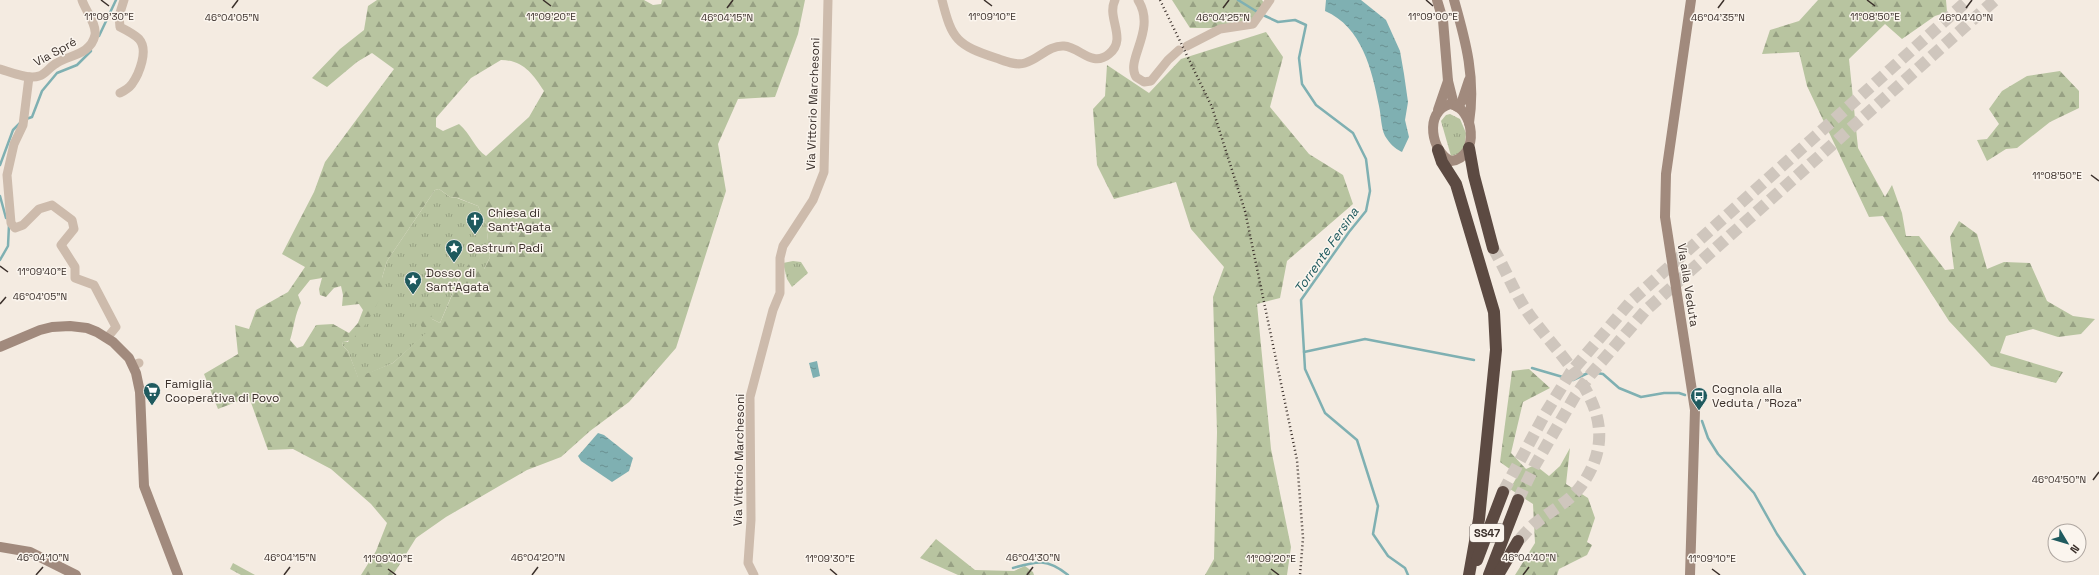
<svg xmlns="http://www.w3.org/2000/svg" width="2099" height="575" font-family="'Space Grotesk',sans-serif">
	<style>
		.grass { fill: url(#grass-tufts) }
		.forest { fill: url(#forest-firs); fill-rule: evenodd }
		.water { fill: url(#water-ripples) }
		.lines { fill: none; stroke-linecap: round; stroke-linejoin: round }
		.stream { stroke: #7fb0b2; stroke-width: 2.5 }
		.highway-tunnel { stroke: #cfc6bd; stroke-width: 12; stroke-dasharray: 12 6; stroke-linecap: butt }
		.street { stroke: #cdbbac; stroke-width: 9 }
		.secondary { stroke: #a18a7d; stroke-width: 10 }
		.highway { stroke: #5c4a42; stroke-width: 12 }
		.rail { stroke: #3b302b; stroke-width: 2.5; stroke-dasharray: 1 3; stroke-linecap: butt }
		.ticks { fill: none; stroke: #3b302b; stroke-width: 1.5 }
		.labels { text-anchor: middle; stroke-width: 3; stroke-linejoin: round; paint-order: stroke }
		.shield { fill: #fbf5ee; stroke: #756b66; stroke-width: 1 }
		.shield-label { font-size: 11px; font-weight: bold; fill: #3b302b }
		.street-label { font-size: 12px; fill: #3b302b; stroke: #fbf5ee }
		.poi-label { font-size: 12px; fill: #3b302b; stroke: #fbf5ee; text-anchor: start }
		.water-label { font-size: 13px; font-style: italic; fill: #1f5a5e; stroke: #fbf5ee }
		.ticks-label { font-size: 10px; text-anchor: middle; fill: #3b302b; stroke: #fbf5ee; stroke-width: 3; stroke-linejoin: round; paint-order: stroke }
	</style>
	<defs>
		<pattern id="grass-tufts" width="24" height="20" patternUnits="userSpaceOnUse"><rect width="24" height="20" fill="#b8c4a0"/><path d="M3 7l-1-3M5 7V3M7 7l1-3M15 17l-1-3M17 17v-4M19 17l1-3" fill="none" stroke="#97a083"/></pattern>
		<pattern id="forest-firs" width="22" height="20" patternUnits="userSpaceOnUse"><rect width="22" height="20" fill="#b8c4a0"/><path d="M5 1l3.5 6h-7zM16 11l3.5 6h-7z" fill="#97a083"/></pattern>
		<pattern id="water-ripples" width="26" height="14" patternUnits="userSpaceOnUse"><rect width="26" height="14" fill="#7fb0b2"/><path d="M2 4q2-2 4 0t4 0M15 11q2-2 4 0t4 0" fill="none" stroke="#699091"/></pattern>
	</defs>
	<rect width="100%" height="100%" fill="#f4ebe1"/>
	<g class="grass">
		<path d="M1450,114L1460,119L1466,133L1464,152L1451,156L1441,121L1446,115Z"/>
		<path d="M439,189L450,197L457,198L478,206L486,224L490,257L484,269L461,273L440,323L432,319L421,308L422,316L428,332L393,363L358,378L348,351L342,345L343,342H348L382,278L387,261L435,190Z"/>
		<path d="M793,261L801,262L808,273L792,287L787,279L783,263Z"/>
	</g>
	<g class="forest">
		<path d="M377,0H644L653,5L661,4L662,0H805L798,34L775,97L738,99L718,144L726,191L676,348L629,402L590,431L561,457L527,470L446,517L416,538L393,575H361L376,551L387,523L371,504L331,469L293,449L268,450L249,397L218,409L204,374L238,354L235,325L249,329L256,310L288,292L305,267L282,254L314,192L325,162L394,69L372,53L357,62L327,87L312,78L340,49L364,30L368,6ZM501,60C523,60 533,74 544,91L529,117L486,156C475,149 471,134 459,124L443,131L436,127V118L471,78ZM439,189L450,197L458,198L478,206L486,224L490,257L484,269L469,264L461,274L440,323L432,319L428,301L424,297L416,298V304L421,309V326L427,332L393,363L358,377L348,351L342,345L343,342C362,341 378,302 385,286L382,278L387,261L435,190ZM322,278L319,289L320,295L326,297L334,288L341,286L343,295L342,306L359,304L363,310L358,323L349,333L333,324L316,325L303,346L297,348L290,340C294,327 295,314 301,303L298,295L310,280Z"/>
		<path d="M1172,0H1262L1264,3L1252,21L1234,22L1213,28H1190Z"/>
		<path d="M1818,0H1946L1947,12L1935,16L1902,39L1885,24L1849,59L1858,148L1885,197L1892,185L1902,213L1906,236H1919L1945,270L1954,269L1950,237L1959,221L1977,234L1987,269L2004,262L2030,263L2047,301L2073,316L2095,319L2081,334L2058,337L2033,329L2006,336L2000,353L2063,372L2056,383L1991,366L1949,321L1899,243L1883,216L1869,217L1807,86L1799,52L1762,54L1770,30L1799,21Z"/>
		<path d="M1266,32L1283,57L1270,107L1309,154L1343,175L1353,204L1287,261L1280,298L1257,304L1271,449L1291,547L1287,575H1205L1214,559L1217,432L1213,297L1224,267L1191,229L1176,182L1114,199L1097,165L1093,109L1105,96L1107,65L1149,93L1181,59Z"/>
		<path d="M2060,71L2079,91V108L2050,122L2017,148L2006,149L1987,161L1977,140L1987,139L1999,124L1989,109L2002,91L2027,76Z"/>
		<path d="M1529,369L1550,388L1523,402L1511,453L1526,469L1535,465L1549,476L1560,466L1570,448L1566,484L1588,498L1595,518L1587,542L1592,545L1587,555L1559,569L1557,575H1515L1535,543L1533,504L1510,489L1518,475L1500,462L1512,371Z"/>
		<path d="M936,539L975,570L1014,571L1025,566L1033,572L1034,575H958L920,558Z"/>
		<path d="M233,563L255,575H241L230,569Z"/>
	</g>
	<g class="water">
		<path d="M1326,0H1361L1386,20L1400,51L1404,74L1408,102L1405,120L1409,137L1402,152C1394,148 1390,144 1385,136C1381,128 1381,115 1379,106C1372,70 1362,27 1325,11Z"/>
		<path d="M817,361L820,376L813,378L809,363Z"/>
		<path d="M598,433L604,435L633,458L629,471L612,482L581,461L578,456Z"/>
	</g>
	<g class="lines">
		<g class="stream">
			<path d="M1238,0L1259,13"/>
			<path d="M1263,15L1278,22L1295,20L1306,25L1299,58L1302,84L1316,105L1353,133L1366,159L1370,191L1366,211L1349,232L1301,300L1305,369L1325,413L1357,440L1378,506L1373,534L1388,556L1405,568L1408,575"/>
			<path d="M99,36L116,0"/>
			<path d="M26,119L32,117L42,91L57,73L77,65L91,51"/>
			<path d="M0,165L13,130L22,121"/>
			<path d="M0,196L6,218"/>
			<path d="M0,260L8,246L9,225"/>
			<path d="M1304,352L1365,339L1474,360"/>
			<path d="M1532,368L1573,380L1590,372L1603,374L1619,388L1641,397L1664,393H1679L1685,395"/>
			<path d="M1702,421L1708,438L1718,454L1754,493L1777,534L1805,575"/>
			<path d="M1013,568C1037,561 1047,558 1068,575"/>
		</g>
		<g class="highway-tunnel">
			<path d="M1493,248C1506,270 1516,297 1531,317C1569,368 1630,418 1581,486C1569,502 1552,510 1537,522C1530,527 1524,535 1518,541"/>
			<path d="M1503,492L1545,414L1571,372L1632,300L1968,0"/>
			<path d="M1518,500L1535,465L1575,396L1591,374L1645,311L1995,0"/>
		</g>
		<g class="street">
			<path d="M942,0C952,40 957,45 996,58C1005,61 1016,66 1025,63C1039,59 1049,45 1064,46C1080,47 1092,68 1109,54C1128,39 1106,18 1115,0"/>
			<path d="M1138,0C1157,30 1125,59 1136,77L1144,82L1151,81L1168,60L1179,50"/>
			<path d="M1187,46L1220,29L1253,24L1270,0"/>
			<path d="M0,69C10,72 29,80 39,76C46,74 50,66 57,63C70,55 91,54 95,35C97,24 85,10 82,0"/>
			<path d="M29,77L23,125L14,144L7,175L11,223L15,228L23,225L39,209L52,205L72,220L74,229L61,245L75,267V278L94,285L116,327L107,338"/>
			<path d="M120,93C124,91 129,88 132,84C139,74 149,50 139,39C134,34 126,30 120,27L119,16L124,0"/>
			<path d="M134,365L139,363"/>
			<path d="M754,575L748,563L751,520L750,397L773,310L780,293V258L783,246L813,200L824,172L828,0"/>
		</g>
		<g class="secondary">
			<path d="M1437,0L1443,20L1448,81L1454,105"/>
			<path d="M1454,0C1466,42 1476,79 1469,123"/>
			<path d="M1450,104C1474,107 1481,157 1451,161C1432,153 1423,112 1450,104Z"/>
			<path d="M1457,107L1462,101L1469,80"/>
			<path d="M1438,110L1448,81"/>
			<path d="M0,347L40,330L52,327L70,326L87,328L97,332L113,342L129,358L136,373L140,392L144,486L178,575"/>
			<path d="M0,547L30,552L76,575"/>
			<path d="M1690,575L1695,410L1665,217L1666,174L1691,0"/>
		</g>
		<g class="highway">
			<path d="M1469,148L1474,176L1493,248"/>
			<path d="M1438,150L1442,162L1456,184L1494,312L1496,350L1479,519L1469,575"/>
			<path d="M1477,560L1503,492"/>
			<path d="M1489,575L1518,500"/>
			<path d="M1498,575L1518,541"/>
		</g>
		<path class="rail" d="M1160,0L1212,107L1245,211L1297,460L1303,538L1300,575"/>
	</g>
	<path class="ticks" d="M101,0L109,6M543,0L551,6M984,0L992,6M1426,0L1433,6M1867,0L1875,6M232,8L238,0M727,8L733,0M1223,8L1229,0M1718,8L1724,0M1966,8L1972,0M2091,175L2099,181M0,266L8,272M0,304L6,297M2093,480L2099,472M388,569L396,575M830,569L837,575M1271,569L1279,575M1712,569L1720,575M36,575L43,567M284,575L290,567M532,575L538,567M1027,575L1033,567M1523,575L1529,567"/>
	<defs>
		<symbol id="church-pin" viewBox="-11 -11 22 30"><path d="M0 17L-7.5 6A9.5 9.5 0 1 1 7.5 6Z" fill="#1f5a5e" stroke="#fbf5ee"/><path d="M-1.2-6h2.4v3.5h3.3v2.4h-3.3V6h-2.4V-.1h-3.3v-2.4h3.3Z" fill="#fff"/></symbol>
		<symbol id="sight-pin" viewBox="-11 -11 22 30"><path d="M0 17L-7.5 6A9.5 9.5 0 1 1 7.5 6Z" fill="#1f5a5e" stroke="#fbf5ee"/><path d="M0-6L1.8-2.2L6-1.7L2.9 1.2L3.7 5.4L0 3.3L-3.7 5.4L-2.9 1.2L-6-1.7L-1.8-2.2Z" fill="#fff"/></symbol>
		<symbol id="supermarket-pin" viewBox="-11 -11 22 30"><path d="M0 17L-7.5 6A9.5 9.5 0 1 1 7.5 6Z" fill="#1f5a5e" stroke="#fbf5ee"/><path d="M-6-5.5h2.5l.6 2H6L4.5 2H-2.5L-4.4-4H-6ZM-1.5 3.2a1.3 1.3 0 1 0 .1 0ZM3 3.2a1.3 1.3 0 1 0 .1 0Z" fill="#fff"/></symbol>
		<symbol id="bus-pin" viewBox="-11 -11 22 30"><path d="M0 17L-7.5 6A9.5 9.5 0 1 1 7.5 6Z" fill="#1f5a5e" stroke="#fbf5ee"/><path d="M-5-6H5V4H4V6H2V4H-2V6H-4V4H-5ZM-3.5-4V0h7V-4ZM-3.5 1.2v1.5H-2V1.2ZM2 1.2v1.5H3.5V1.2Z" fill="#fff"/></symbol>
	</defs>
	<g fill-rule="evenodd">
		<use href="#church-pin" x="465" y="210" width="20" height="27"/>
		<use href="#sight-pin" x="444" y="238" width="20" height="27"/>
		<use href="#sight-pin" x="403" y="270" width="20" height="27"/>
		<use href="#supermarket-pin" x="142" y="381" width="20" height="27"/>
		<use href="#bus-pin" x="1689" y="386" width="20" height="27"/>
	</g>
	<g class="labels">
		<rect class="shield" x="1470" y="524" width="34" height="18" rx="3"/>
		<g class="shield-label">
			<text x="1487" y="537">SS47</text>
		</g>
		<g class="street-label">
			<text transform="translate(55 52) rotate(-29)" y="4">Via Spré</text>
			<text transform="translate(813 104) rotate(-88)" y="4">Via Vittorio Marchesoni</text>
			<text transform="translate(1688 285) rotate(81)" y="4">Via alla Veduta</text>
			<text transform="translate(739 460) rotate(-89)" y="4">Via Vittorio Marchesoni</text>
		</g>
		<g class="poi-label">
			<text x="488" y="217">Chiesa di<tspan x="488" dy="14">Sant'Agata</tspan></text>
			<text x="467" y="252">Castrum Padi</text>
			<text x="426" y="277">Dosso di<tspan x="426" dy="14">Sant'Agata</tspan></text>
			<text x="165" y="388">Famiglia<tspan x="165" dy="14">Cooperativa di Povo</tspan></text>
			<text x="1712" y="393">Cognola alla<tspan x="1712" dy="14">Veduta / "Roza"</tspan></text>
		</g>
		<g class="water-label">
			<text transform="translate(1326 250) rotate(-55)" y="5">Torrente Fersina</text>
		</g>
	</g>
	<g class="ticks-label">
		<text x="109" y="20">11°09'30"E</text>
		<text x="551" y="20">11°09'20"E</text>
		<text x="992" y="20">11°09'10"E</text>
		<text x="1433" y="20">11°09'00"E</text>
		<text x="1875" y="20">11°08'50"E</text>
		<text x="727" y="21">46°04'15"N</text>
		<text x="1223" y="21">46°04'25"N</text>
		<text x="1718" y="21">46°04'35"N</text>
		<text x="1966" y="21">46°04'40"N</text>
		<text x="232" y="21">46°04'05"N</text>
		<text x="2057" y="179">11°08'50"E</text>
		<text x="42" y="275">11°09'40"E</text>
		<text x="40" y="300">46°04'05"N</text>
		<text x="2059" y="483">46°04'50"N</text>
		<text x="43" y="561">46°04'10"N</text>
		<text x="290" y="561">46°04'15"N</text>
		<text x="538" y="561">46°04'20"N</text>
		<text x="1033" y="561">46°04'30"N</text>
		<text x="1529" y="561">46°04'40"N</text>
		<text x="388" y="562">11°09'40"E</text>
		<text x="830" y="562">11°09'30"E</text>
		<text x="1271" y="562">11°09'20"E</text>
		<text x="1712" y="562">11°09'10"E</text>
	</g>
	<g transform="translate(2067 543) rotate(128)"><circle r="19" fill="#fbf5ee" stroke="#aea6a0"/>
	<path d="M0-3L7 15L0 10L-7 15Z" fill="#1f5a5e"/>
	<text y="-6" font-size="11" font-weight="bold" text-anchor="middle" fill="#3b302b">N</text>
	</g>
</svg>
